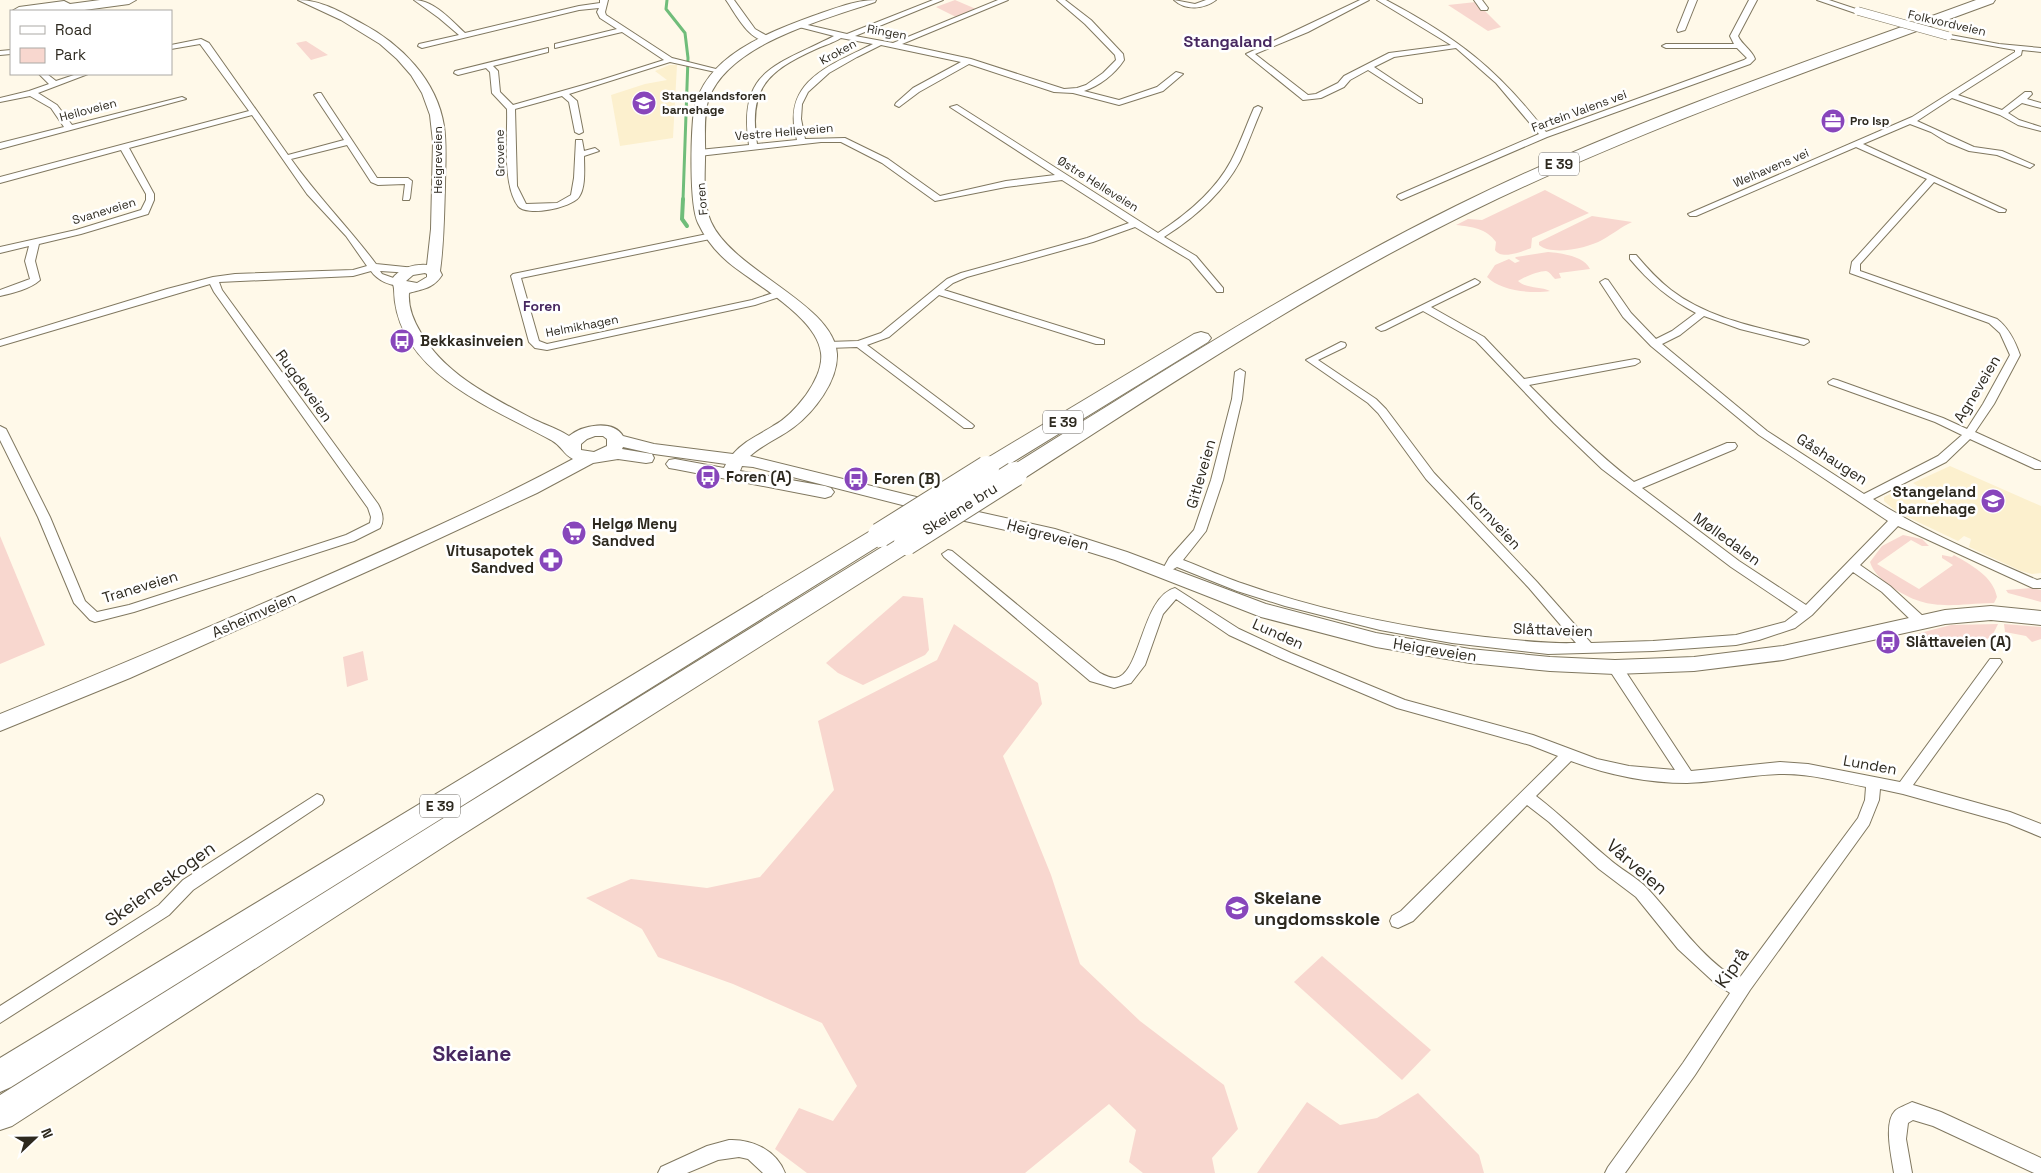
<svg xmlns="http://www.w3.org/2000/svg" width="2041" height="1173" font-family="'Space Grotesk',sans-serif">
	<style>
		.built { fill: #fcf0ce }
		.green { fill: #f8d7cf }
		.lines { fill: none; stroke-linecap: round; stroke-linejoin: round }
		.stream-far1 { stroke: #70bd7a; stroke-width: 3 }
		.stream { stroke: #70bd7a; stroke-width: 4 }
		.street-casing { stroke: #807860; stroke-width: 2 }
		.secondary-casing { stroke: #807860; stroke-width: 2 }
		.highway-casing { stroke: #807860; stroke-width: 2 }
		.street { fill: #fff; fill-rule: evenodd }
		.secondary { fill: #fff; fill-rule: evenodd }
		.highway { fill: #fff; fill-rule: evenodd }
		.street-bridge-casing { stroke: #807860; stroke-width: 9; stroke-linecap: butt }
		.highway-bridge-casing { stroke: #807860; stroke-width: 26; stroke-linecap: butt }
		.street-bridge { stroke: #fff; stroke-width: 8 }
		.highway-bridge { stroke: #fff; stroke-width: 24 }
		.labels { text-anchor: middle; stroke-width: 5; stroke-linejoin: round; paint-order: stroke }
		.far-street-label { font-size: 12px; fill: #2d291f; stroke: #fff }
		.far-poi-label { font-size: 12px; font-weight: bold; fill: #2d291f; stroke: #fff; text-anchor: start }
		.shield { fill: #fff; stroke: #6c6962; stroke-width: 1 }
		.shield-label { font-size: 14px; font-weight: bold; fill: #2d291f }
		.far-neighbourhood-label { font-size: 14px; font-weight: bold; fill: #472860; stroke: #fff }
		.poi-label { font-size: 15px; font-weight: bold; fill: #2d291f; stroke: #fff; text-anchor: start }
		.street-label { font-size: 15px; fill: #2d291f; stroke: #fff }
		.far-district-label { font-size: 16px; font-weight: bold; fill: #472860; stroke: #fff }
		.near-street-label { font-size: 18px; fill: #2d291f; stroke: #fff }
		.near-poi-label { font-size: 18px; font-weight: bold; fill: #2d291f; stroke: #fff; text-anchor: start }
		.near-quarter-label { font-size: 21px; font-weight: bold; fill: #472860; stroke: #fff }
	</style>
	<rect width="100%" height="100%" fill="#fff9e9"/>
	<g class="built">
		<path d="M669,65H677L673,138L620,146L611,95L645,84L667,80L655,71Z"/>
		<path d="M1950,466L2041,506V573L2032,574L2021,571L1969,547L1971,539L1964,536L1958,541L1897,512L1884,501V497L1900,489L1918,498L1924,494L1916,489L1919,487L1913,483Z"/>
	</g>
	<g class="green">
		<path d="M955,0L976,9L956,17L936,7Z"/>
		<path d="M1476,2L1501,27L1488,31L1448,5Z"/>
		<path d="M306,41L328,55L311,60L296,43Z"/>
		<path d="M1545,190L1589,213L1532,238L1531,248C1522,252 1501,260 1495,250L1496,242C1486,228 1472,227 1456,225L1468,219L1482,220Z"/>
		<path d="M1592,216L1632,222C1621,227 1613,234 1602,240C1588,248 1552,256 1539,245V242Z"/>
		<path d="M1548,252C1561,253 1584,256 1590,269L1559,273L1561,278L1555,279C1552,276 1550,272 1546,271C1539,271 1524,277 1518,281C1527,289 1540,286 1550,291C1533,294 1500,291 1487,277L1495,265L1509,259L1515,263L1520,261L1515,258L1516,257Z"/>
		<path d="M1903,535L1922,539L1929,546H1922L1911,540L1877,564L1919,589L1953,565L1942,558V555L1952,557L1954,555C1971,565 1993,576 1997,597L1994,603C1950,604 1928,613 1889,585C1881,579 1873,572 1870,562L1882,546Z"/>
		<path d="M0,536L45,645L0,664Z"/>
		<path d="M2032,588L2041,590V602L2008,593L2006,590Z"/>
		<path d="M903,596L923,598L929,650L925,655L863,685L838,673L826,663Z"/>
		<path d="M954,624L1038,683L1042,704L1003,756L1051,875L1080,964L1140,1021L1224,1085L1238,1129L1212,1158L1215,1173H1143L1129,1162L1136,1130L1109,1104L1025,1173H807L775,1149L799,1108L833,1121L857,1086L822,1023L733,984L658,957L642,929L586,898L631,879L707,888L760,877L834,790L818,721L937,660Z"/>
		<path d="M1998,624C1995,630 1993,636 1987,639C1974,646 1928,637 1912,635L1951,625Z"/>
		<path d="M2004,624L2041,627V639L2032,642L2026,636L2005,632Z"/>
		<path d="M363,651L368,680L347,687L343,657Z"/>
		<path d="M1322,956L1431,1050L1402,1080L1294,982Z"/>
		<path d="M1418,1093L1479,1155L1484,1173H1257L1307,1102L1340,1125L1377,1118Z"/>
	</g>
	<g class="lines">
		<path class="stream-far1" d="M667,0L666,9L685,33L688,58L683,200"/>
		<path class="stream" d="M683,199L682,219L687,226"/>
		<defs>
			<g id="street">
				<path d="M414,0C434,0 452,21 465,33L579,6L600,3V0H608L605,12L606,15L672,58L724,71L720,73L670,62L569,94L577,101L583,132L579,134L575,132L569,102L562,96L515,109L517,186L526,204L557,203L571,195L574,178L576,140H582L584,151L595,148L599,151L584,156C584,168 586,187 579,197C571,208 527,217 518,206C502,184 508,136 507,109L492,93L490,72L486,68L458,75L454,73L455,71L548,48V52L493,66L498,71L500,92L513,105L601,80L664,60L622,32L555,48V44L617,29L600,18L597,12L599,8L579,10L422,48L418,46L419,44L459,35L439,18Z"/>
				<path d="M726,0H734L755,29L769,37V41C749,42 736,14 726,0Z"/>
				<path d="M933,0H943L855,36L893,43L998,0H1008L902,44L971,59L1064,89L1077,88L1086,85L1103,73L1116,60L1115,55L1085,24L1057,0H1065L1091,20L1123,54L1124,60C1115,74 1099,86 1084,91L1119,100L1157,87L1176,72L1183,74L1163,91L1119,105L1073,93L1054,92L969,64L919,92L899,107L895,105L896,103L913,88L961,62L881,45L857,57L829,73L808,92L802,104L801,119L805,139L845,138L888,159L940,196L1006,181L1055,175L950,107L957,105L1158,233C1186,215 1215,191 1231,161C1240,144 1246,126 1254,108L1258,106L1262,108C1254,126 1248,144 1240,161C1223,193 1194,218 1164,237L1196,256L1223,288V292H1217L1190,260L1135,227L1093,242L967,277L953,283L944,290L1104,340V344H1096L939,295L889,337L867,345L972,424L974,426L972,428H964L857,347L828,348L823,345L828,342L858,341L881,333L947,279L961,273L1087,238L1129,223L1062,180L1006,187L935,201L882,163L841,142H821L699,156L695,153L699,150L749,145C737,69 778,65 834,36L799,27V23L847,34ZM841,38L873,44C831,65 780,81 797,140L757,144C748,89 767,71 816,49C825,45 833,43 841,38Z"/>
				<path d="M1174,0L1195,4L1206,0H1216C1204,9 1186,11 1174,0Z"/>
				<path d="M1360,0H1369L1308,32L1255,54L1308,95L1316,94L1338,83L1344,76L1389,53L1451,45L1377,0H1386C1456,37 1498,69 1546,132L1744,60L1747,58L1737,48H1666L1662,46L1666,44H1734L1730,36L1749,0H1757L1738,36C1742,45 1752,50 1755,59L1750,64L1547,137L1401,200L1397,197L1398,195L1539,134L1496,83L1456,48L1394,57L1374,67L1422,99V103H1419L1368,70L1350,80L1344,87L1321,98L1303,100L1246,54Z"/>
				<path d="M1474,0H1482L1488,8L1487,10H1481Z"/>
				<path d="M1689,0H1697L1685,30L1678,32L1677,30Z"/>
				<path d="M1817,0H1829L1862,11L1855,13Z"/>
				<path d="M1945,34L1999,44L2041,48V52L2022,50L2021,55L1958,95L2002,110L2025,92H2031L2032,94L2027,99L2041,103V108L2022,103L2008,113L2019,120L2041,127V131L2018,125L2000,115L1952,98L1917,121L1974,147L2002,151L2034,165L2030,168L1997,155L1969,151L1947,142L1931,132L1910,124L1863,144L2006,210L2005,212H1999L1934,182L1860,264V271L1997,319C2009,328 2015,341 2020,355L1994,404L1975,432L2041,462V469H2035L1970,439L1946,462L1873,499C1924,532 1981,555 2037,580L2041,579V588H2033L1898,526L1860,565L1890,586L1925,618L1926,621L1925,624H1915L1882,592L1853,572L1812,615L1795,628L1759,640L1736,645L1653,651L1548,654L1452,643L1380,630L1285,606L1237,591L1177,567L1170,571L1166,570L1164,567L1169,558L1194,530L1211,480L1232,399L1235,372L1240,369L1245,372L1242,399L1223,480L1206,531L1183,560C1204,568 1225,578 1247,585C1323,611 1405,628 1485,637C1516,640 1546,644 1576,643L1529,588L1426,479L1378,413L1368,403L1306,360L1341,342L1345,343L1346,345L1345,347L1318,360L1376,399L1386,409L1434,473L1537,582L1591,643L1653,641L1736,635L1785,622L1798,612L1731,567L1602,469L1554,423L1476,341L1423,311L1385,330L1381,331L1376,328L1475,279L1480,282L1478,284L1431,307L1484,337L1524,379L1635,359L1639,360L1640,362L1635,365L1529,385C1563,419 1596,453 1634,482L1727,443H1735L1737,446L1735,449L1642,488L1739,561L1806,605L1888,521L1759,435L1651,346L1623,317L1600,282L1605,279L1608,280L1631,313L1656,339L1672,331L1696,313C1669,299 1649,282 1630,259V255H1636C1647,268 1658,280 1671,290C1710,320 1762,328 1808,340L1809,342L1804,345L1740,329L1704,316L1680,335L1662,344L1767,431L1864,494L1938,456L1962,435L1935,422L1829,384L1828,382L1833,379L1837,380L1943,418L1967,429L1983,404L2010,355L2000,333L1989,323L1850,273L1852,262L1927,179L1856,147L1696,216H1690L1688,214L1912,117L2015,52V50L1948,38H1945Z"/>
				<path d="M201,39L209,43L288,155L344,140L314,95L318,93H321L328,104L377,178H408L412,181L410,198L409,200H403L405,184L378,185L371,182L347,145L291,159C317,196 349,228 376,264L415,268L417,270L412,273L380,271L382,274L402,281V285C391,287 377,280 371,271L353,276L219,282L222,290L378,504C382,511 385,520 380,528L354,541L134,612L95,622L90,620L74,603L38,517L0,440V426L6,429L50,517L85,601L97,612L129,605L346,535L370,523L371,517L368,508L214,292L210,284L0,346V340L167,289L213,277L235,274L353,270L367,266L346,236L307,194L252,115L129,148L154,194V200L148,214L81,234L39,244L35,261L40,280C30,289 13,293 0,296V290L30,279L25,261L29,246L0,253V247L76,230L141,210L146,200V194L121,150L0,183V177L249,111L200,44L171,49V45Z"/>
				<path d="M11,50V54L0,55V51Z"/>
				<path d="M39,74H47L56,81L77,74H88L38,93L57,105L72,125L182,97L186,99L0,149V143L64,127L51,108L30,96L0,102V98L29,91L49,84Z"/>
				<path d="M712,233L715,234V238L521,278L539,341L547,344L752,300L779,291L784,294L782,296L755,305L547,350L535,348L529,342L511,276L513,274Z"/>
				<path d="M948,550L952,551L1100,673C1104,675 1110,678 1115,678C1141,676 1141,597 1175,588L1239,629L1291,653L1405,700L1533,735L1597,759L1629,766L1675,770L1610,671L1608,667L1610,663H1620L1691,771L1780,762L1808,764L1900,782L1990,659H2000L2002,662L2000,665L1913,785L2010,812L2041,824V837L2007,823L1903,794L1880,789L1879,800L1869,825L1750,990L1695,1075L1625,1173H1605L1608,1167L1683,1063L1730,993L1716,984L1678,949L1636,897L1599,869L1549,822L1527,805L1413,921L1398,928L1392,926L1390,921L1392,916L1401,911L1558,756L1530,745L1397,708L1281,659L1229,635L1176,599L1163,614L1145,665L1131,683L1114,688L1090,681L944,557L942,554ZM1571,761C1608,775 1648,783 1687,783C1718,782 1748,775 1779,774C1808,773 1837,781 1866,787L1865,800L1858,818L1738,980C1700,957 1677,920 1647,888C1636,877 1620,869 1608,858C1584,838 1562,816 1536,796Z"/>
				<path d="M317,794L322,796L324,800L322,804L193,890L169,915L0,1023V1006L159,905L183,880Z"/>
				<path d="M1912,1102L1941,1112L2041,1158V1173H2034L1933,1126L1913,1120L1908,1123L1906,1139L1912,1173H1894C1892,1159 1883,1123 1895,1111C1899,1107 1907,1105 1912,1102Z"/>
				<path d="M729,1140C752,1139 776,1150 785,1173H763L748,1159L739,1157L718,1160L687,1173H658L661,1167L707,1146Z"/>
			</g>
			<path id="secondary" d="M298,0C321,0 341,12 361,23C401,44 437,80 444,126C447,147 445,167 445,187C444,215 444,243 440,271L442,275C433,289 422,289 409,293C408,307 413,320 421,333C445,375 493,398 535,420C546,425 558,429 569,436C582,425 613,419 623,436L654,444L733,454C744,441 759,435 773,426C786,419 797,407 806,395C814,384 823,367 821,353C817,317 754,284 728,262C715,251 705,238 698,223C689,204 691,133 694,110C705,56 767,33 813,16C834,9 854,0 876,0L875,2C824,20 730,43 709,98C704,112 705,129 705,143C706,168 701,199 711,222C733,271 834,304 837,354C838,381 814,412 794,427C780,438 763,444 750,456L965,509L1055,529L1127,552L1266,604L1376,633L1470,649L1550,657L1615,660L1694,657L1783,646L1945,610L1991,606L2041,611V625L1991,620L1945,624L1783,660L1694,671L1615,674L1550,671L1470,663L1376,647L1261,617L1115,560L1047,539L965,521L753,467L742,466L740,471L825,486L831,488L834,492L831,496L825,498L675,469L669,468L666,464L669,460L675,459L724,468L726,464L654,454L623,447L622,449L652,454L654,458L652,462L646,463L618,459L593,463L537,493L395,559L130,678L0,731V714C104,672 207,628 310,583C398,544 488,505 573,459C563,454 563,447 551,440C491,407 395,372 394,289C394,286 392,283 392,279C400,268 414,264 427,265L431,229L433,142L430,115L422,93L411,75L397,59L380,44L341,20ZM425,273L427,274V277L417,283L406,281L413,275ZM595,436H603L607,439V446L594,452L581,450V444L587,439Z"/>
			<g id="highway">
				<path d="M100,0H136L129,4L77,11H12L19,7L64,1L70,4Z"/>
				<path d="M1976,0H1995L1993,3C1817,68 1640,129 1472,211C1315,288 1169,385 1023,479L1015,481L1007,479L1004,474L1007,469C1154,377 1300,283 1456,206C1623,123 1801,64 1976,0Z"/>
				<path d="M1201,332L1208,334L1211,338L1208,342L995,473L987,475L979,473L976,468L979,463L1194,334Z"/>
				<path d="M880,527L888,530L891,535L888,540L11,1087L0,1092V1058L872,530Z"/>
				<path d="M906,535L914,537L917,543L914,549L454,840L12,1126L0,1130V1095L434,824L898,537Z"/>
			</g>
		</defs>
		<use href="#street" class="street-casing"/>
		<use href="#secondary" class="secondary-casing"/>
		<use href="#highway" class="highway-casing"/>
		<use href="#street" class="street"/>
		<use href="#secondary" class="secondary"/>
		<use href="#highway" class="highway"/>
		<defs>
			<path id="street-bridge" d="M1858,11L1948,36"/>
			<g id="highway-bridge">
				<path d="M880,535L987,468"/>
				<path d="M906,543L1015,474"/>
			</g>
		</defs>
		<use href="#street-bridge" class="street-bridge-casing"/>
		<use href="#highway-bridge" class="highway-bridge-casing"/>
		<use href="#street-bridge" class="street-bridge"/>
		<use href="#highway-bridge" class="highway-bridge"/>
	</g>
	<defs>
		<symbol id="school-disc" viewBox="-11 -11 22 22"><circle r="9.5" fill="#8846bb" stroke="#fff"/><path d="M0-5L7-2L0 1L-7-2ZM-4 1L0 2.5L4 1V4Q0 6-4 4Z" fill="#fff"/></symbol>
		<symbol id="office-disc" viewBox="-11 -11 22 22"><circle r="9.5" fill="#8846bb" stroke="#fff"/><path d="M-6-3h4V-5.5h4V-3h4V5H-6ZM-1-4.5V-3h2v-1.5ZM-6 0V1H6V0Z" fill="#fff"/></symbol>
		<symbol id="bus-disc" viewBox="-11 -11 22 22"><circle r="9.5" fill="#8846bb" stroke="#fff"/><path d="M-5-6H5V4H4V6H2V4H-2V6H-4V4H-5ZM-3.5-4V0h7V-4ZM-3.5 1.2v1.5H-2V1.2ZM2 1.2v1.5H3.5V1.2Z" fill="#fff"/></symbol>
		<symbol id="supermarket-disc" viewBox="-11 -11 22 22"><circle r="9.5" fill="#8846bb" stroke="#fff"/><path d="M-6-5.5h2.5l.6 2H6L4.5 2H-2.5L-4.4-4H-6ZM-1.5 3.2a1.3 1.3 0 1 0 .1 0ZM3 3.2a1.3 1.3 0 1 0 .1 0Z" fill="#fff"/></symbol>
		<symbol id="pharmacy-disc" viewBox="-11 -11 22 22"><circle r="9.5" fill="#8846bb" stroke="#fff"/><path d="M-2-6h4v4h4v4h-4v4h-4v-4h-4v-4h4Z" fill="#fff"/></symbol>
	</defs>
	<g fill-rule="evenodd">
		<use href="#school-disc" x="630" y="89" width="28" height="28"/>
		<use href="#office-disc" x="1819" y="107" width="28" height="28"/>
		<use href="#bus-disc" x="388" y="327" width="28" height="28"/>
		<use href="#bus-disc" x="694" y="463" width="28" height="28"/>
		<use href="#bus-disc" x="842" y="465" width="28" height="28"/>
		<use href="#school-disc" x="1979" y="487" width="28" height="28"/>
		<use href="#supermarket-disc" x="560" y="519" width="28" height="28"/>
		<use href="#pharmacy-disc" x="537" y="546" width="28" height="28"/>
		<use href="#bus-disc" x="1874" y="628" width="28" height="28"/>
		<use href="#school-disc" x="1223" y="894" width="28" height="28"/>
	</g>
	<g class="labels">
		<g class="far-street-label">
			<text transform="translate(1947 23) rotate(13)" y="4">Folkvordveien</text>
			<text transform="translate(887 32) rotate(10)" y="4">Ringen</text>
			<text transform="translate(838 52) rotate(-29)" y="4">Kroken</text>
			<text transform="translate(88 110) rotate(-15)" y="4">Heiloveien</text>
			<text transform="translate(1579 111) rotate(-20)" y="4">Fartein Valens vei</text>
			<text transform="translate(784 132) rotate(-5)" y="4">Vestre Helleveien</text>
			<text transform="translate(500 153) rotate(-91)" y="4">Grovene</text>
			<text transform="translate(438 160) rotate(-90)" y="4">Heigreveien</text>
			<text transform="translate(1771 168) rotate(-23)" y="4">Welhavens vei</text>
			<text transform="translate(1098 184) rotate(32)" y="4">Østre Helleveien</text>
			<text transform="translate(702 199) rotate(-95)" y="4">Foren</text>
			<text transform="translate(104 211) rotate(-17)" y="4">Svaneveien</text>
			<text transform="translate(582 326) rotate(-11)" y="4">Helmikhagen</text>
		</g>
		<g class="far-poi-label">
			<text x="662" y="100">Stangelandsforen<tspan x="662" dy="14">barnehage</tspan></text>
			<text x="1850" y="125">Pro Isp</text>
		</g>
		<g class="shield">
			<rect x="1539" y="152.5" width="40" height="23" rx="4"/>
			<rect x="1043" y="410.5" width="40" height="23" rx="4"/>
			<rect x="420" y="794.5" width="40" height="23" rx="4"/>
		</g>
		<g class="shield-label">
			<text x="1559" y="169">E 39</text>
			<text x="1063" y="427">E 39</text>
			<text x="440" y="811">E 39</text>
		</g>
		<g class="far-neighbourhood-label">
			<text x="542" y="311">Foren</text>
		</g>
		<g class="poi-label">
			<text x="420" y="346">Bekkasinveien</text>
			<text x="726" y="482">Foren (A)</text>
			<text x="874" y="484">Foren (B)</text>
			<text x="1976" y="497" text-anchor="end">Stangeland<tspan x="1976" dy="17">barnehage</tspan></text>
			<text x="592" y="529">Helgø Meny<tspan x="592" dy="17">Sandved</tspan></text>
			<text x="534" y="556" text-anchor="end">Vitusapotek<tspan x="534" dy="17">Sandved</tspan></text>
			<text x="1906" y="647">Slåttaveien (A)</text>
		</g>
		<g class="street-label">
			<text transform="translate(304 386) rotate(54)" y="5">Rugdeveien</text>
			<text transform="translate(1977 389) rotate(-59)" y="5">Agneveien</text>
			<text transform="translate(1832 459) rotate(33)" y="5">Gåshaugen</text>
			<text transform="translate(1201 474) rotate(-74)" y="5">Gitleveien</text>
			<text transform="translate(960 509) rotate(-32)" y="5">Skeiene bru</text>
			<text transform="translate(1494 521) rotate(47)" y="5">Kornveien</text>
			<text transform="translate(1048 535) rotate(15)" y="5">Heigreveien</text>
			<text transform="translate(1727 539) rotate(36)" y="5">Mølledalen</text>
			<text transform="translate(140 587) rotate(-17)" y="5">Traneveien</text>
			<text transform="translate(254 615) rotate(-24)" y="5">Asheimveien</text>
			<text transform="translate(1553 630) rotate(2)" y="5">Slåttaveien</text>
			<text transform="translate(1278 634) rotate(24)" y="5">Lunden</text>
			<text transform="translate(1435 650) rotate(9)" y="5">Heigreveien</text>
			<text transform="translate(1870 765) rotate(10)" y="5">Lunden</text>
		</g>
		<g class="far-district-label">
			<text x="1228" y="47">Stangaland</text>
		</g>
		<g class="near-street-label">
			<text transform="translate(1637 867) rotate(41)" y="6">Vårveien</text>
			<text transform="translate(160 884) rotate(-36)" y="6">Skeieneskogen</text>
			<text transform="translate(1732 968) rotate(-55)" y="6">Kiprå</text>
		</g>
		<g class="near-poi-label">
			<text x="1254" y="904">Skeiane<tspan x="1254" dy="21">ungdomsskole</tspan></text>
		</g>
		<g class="near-quarter-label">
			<text x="472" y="1061">Skeiane</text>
		</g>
	</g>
	<rect x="10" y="10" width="162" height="65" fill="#ffffff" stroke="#aba9a5"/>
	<rect x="20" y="26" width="25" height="8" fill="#ffffff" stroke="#aba9a5"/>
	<text x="55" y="35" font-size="15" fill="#2d291f">Road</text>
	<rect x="20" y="48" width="25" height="15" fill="#f8d7cf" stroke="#aba9a5"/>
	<text x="55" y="60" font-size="15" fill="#2d291f">Park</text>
	<g transform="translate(35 1138) rotate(68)" stroke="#ffffff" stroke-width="4" paint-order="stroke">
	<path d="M0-4L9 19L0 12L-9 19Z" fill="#2d291f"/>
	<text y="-8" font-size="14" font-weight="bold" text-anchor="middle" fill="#2d291f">N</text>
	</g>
</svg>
